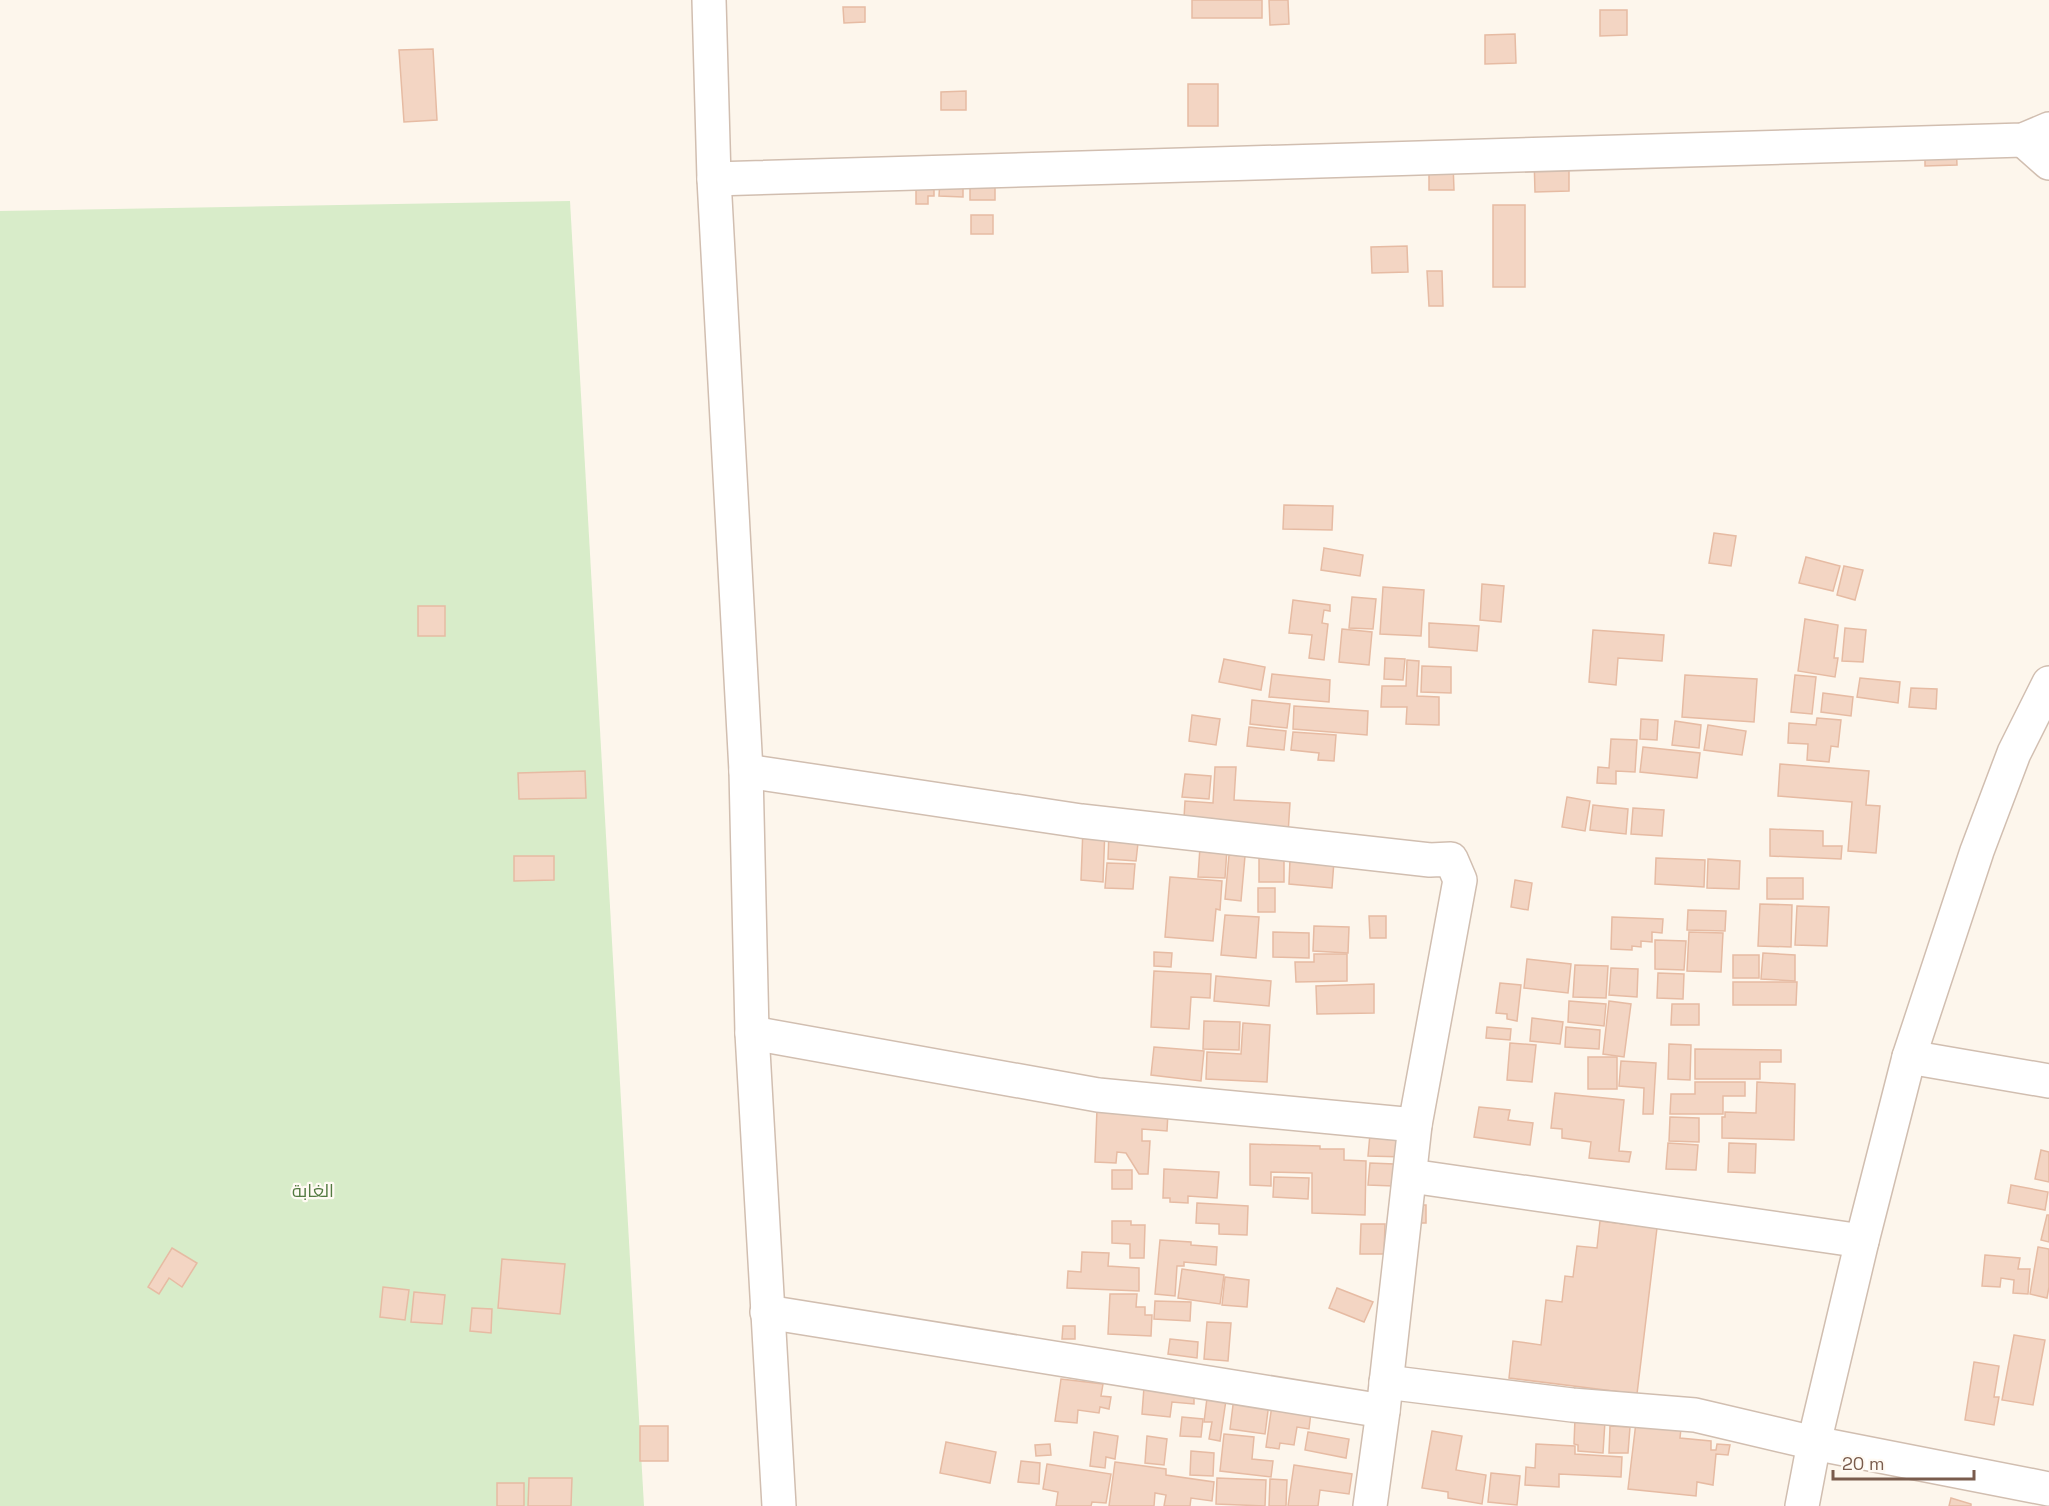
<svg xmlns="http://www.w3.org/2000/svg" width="2049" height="1506" font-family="'Space Grotesk',Cairo,sans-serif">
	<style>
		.green { fill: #d8ecc9 }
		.building { fill: #f3d5c3; stroke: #e6bba3; stroke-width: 1.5 }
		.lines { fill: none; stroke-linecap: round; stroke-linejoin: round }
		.street-casing { stroke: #d1beb0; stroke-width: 36 }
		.street { stroke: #fff; stroke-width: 33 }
		.labels { text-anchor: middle; stroke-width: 4.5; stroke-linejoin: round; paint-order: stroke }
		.park-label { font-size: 18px; fill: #537a41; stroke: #fffaf3 }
	</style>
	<rect width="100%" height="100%" fill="#fdf6ec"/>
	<path class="green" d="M570,201L644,1506H0V211Z"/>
	<g class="building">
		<rect x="1192" y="0" width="70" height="18"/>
		<path d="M1269,0H1288L1289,24L1270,25Z"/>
		<path d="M843,7H865V22L844,23Z"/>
		<path d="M1600,10H1627V35L1600,36Z"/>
		<path d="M1515,34L1516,63L1485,64V35Z"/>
		<path d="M433,49L437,120L404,122L399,50Z"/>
		<rect x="1188" y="84" width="30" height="42"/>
		<path d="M966,91V110H941V92Z"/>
		<path d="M1956,143L1957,165L1925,166V145Z"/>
		<path d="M1569,156V191L1535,192L1534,157Z"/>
		<path d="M1429,163H1453L1454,190H1429Z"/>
		<rect x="970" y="178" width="25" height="22"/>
		<path d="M940,180L963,181V197L939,196Z"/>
		<path d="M916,182H934V196H928V204H916Z"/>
		<rect x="1493" y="205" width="32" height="82"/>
		<rect x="971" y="215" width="22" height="19"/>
		<path d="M1407,246L1408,272L1372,273L1371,247Z"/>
		<path d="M1427,271H1442L1443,306H1429Z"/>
		<path d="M1284,505L1333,506L1332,530L1283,529Z"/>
		<path d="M1714,533L1736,536L1731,566L1709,563Z"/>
		<path d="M1324,548L1363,555L1360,576L1321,570Z"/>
		<path d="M1806,557L1840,566L1833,591L1799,583Z"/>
		<path d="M1844,566L1863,570L1855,600L1837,595Z"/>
		<path d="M1482,584L1504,586L1501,622L1480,620Z"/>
		<path d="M1383,587L1424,590L1421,636L1380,634Z"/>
		<path d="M1352,597L1376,599L1373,629L1349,628Z"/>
		<path d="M1293,600L1330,605V611L1324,610L1322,623L1328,624L1324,660L1309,658L1312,635L1289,633Z"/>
		<rect x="418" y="606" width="27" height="30"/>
		<path d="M1805,619L1838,625L1834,658H1838L1835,677L1798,671Z"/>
		<path d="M1429,623L1479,626L1477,651L1429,647Z"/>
		<path d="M1845,628L1866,630L1863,662L1842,661Z"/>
		<path d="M1342,629L1372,632L1369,665L1339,662Z"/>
		<path d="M1593,630L1664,635L1662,661L1618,658L1616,685L1589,682Z"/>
		<path d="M1385,658L1405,659L1403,680L1384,679Z"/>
		<path d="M1224,659L1265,667L1261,690L1219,682Z"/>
		<path d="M1407,660L1419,661L1417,696L1439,697V725L1406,724L1407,707H1381L1382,686H1406Z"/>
		<path d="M1422,666L1451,667V693L1421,692Z"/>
		<path d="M1272,674L1330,680L1329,702L1269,697Z"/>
		<path d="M1685,675L1757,679L1754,722L1682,717Z"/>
		<path d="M1795,675L1816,677L1812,714L1791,712Z"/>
		<path d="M1860,678L1900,682L1898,703L1857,697Z"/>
		<path d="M1911,688L1937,689L1936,709L1909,707Z"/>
		<path d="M1823,693L1853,697L1851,716L1821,712Z"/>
		<path d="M1252,700L1290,704L1287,728L1250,724Z"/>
		<path d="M1294,706L1368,711L1367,735L1293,729Z"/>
		<path d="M1192,715L1220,719L1216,745L1189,741Z"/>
		<path d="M1817,718L1841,720L1838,747L1831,746L1829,762L1807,760L1808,744L1788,743L1789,723L1816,725Z"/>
		<path d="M1641,719L1658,720L1657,740L1640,739Z"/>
		<path d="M1675,721L1701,725L1699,748L1672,745Z"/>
		<path d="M1708,725L1746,731L1742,755L1704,750Z"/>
		<path d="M1249,727L1286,731L1284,750L1247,746Z"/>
		<path d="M1293,732L1336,735L1334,761L1318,760L1319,753L1291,750Z"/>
		<path d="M1611,739L1637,740L1635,772L1616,771V784L1597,783L1598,767L1609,768Z"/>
		<path d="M1643,747L1700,753L1697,778L1640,772Z"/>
		<path d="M1780,764L1869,771L1866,805L1880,806L1876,853L1848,851L1852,802L1778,796Z"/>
		<path d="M1215,767H1236L1234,800L1290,803L1288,834L1222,835V820L1184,818L1185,801L1213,803Z"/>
		<path d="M585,771L586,798L519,799L518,773Z"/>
		<path d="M1185,774L1211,776L1209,799L1182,797Z"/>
		<path d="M1567,797L1590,801L1585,831L1562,827Z"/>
		<path d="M1593,805L1628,809L1626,834L1590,830Z"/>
		<path d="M1633,808L1664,810L1662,836L1631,834Z"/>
		<path d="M1083,827L1105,828L1103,882L1081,880Z"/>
		<path d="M1770,829L1823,831V846H1842L1841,859L1770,856Z"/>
		<path d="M1109,831L1139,834L1136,861L1108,859Z"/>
		<path d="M1200,847L1227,849L1225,878L1198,877Z"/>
		<path d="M1229,855L1245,856L1241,901L1225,899Z"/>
		<path d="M514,856H554V880L514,881Z"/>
		<path d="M1259,858L1284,859V882H1259Z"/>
		<path d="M1656,858L1705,860L1704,887L1655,884Z"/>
		<path d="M1290,859L1334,861L1332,888L1289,884Z"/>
		<path d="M1708,859L1740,861L1739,889L1707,888Z"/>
		<path d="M1107,863L1135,864L1133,889L1105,888Z"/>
		<path d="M1170,877L1222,881L1220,910L1216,909L1213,941L1165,937Z"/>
		<rect x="1767" y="878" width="36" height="21"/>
		<path d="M1515,880L1532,883L1528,910L1511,907Z"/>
		<rect x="1258" y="888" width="17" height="24"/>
		<path d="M1760,904L1792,905L1791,947L1758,946Z"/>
		<path d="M1797,906L1829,907L1827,946L1795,945Z"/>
		<path d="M1688,910L1726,911L1725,931L1687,930Z"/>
		<path d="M1225,915L1259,917L1256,958L1221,955Z"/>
		<path d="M1369,916H1386V938H1370Z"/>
		<path d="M1612,917L1663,919L1662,933L1652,932V942L1641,941V947L1632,946V950L1611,949Z"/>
		<path d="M1314,926L1349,927L1348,953L1313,951Z"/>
		<path d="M1273,932L1309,933V958L1273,957Z"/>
		<path d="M1689,932L1723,933L1721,972L1687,971Z"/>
		<path d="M1655,940L1686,941L1684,970L1655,969Z"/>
		<path d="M1154,952L1172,953L1171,967L1154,966Z"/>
		<path d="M1763,953L1795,955V981L1761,979Z"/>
		<path d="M1314,954H1347V981L1296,982L1295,962H1314Z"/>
		<rect x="1733" y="955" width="26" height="23"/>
		<path d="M1527,959L1571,964L1568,993L1524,988Z"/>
		<path d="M1575,965L1608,966L1606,998L1573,997Z"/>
		<path d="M1611,968L1638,969L1637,997L1609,995Z"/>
		<path d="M1154,971L1211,974L1210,998L1191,997L1189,1029L1151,1027Z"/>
		<path d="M1658,973L1684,974L1683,999L1657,998Z"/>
		<path d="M1216,976L1271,981L1269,1006L1214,1001Z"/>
		<path d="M1733,982H1797L1796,1005H1733Z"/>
		<path d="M1500,983L1521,985L1517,1021L1507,1019V1014L1496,1013Z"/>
		<path d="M1374,984V1013L1317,1014L1316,986Z"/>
		<path d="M1569,1001L1606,1004L1604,1026L1568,1022Z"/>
		<path d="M1609,1001L1631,1004L1624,1057L1603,1054Z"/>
		<path d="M1672,1004H1699V1025H1671Z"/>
		<path d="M1532,1018L1563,1022L1560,1044L1530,1041Z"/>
		<path d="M1204,1021L1240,1022L1239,1050L1203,1049Z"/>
		<path d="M1243,1023L1270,1025L1267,1082L1206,1079L1207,1052L1241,1054Z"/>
		<path d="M1487,1027L1511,1029L1510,1040L1486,1038Z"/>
		<path d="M1566,1027L1600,1030L1599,1049L1565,1047Z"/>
		<path d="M1510,1043L1536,1045L1532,1082L1507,1080Z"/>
		<path d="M1669,1044L1691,1045L1690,1080L1668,1079Z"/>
		<path d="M1154,1047L1204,1051L1201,1081L1151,1075Z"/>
		<path d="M1695,1049L1781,1050V1062H1760V1079H1695Z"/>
		<rect x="1588" y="1057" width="29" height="32"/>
		<path d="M1621,1061L1656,1063L1653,1114H1643L1644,1088L1619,1086Z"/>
		<path d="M1695,1082H1745V1096H1723V1114H1670L1671,1094H1695Z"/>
		<path d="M1757,1082L1795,1084L1794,1140L1722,1138V1117H1725V1112L1756,1113Z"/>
		<path d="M1555,1093L1624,1100L1619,1151L1631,1152L1629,1162L1589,1158L1591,1142L1562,1138V1129L1551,1128Z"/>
		<path d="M1479,1107L1510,1110L1508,1120L1533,1123L1530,1145L1474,1137Z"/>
		<path d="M1097,1109L1168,1112L1167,1131L1142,1129V1141H1150L1148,1174H1139L1126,1153L1117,1152L1116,1163L1095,1162Z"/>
		<path d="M1670,1117L1699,1118V1142L1669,1141Z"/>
		<path d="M1370,1134L1406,1136L1405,1157L1368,1156Z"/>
		<path d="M1668,1143L1698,1145L1696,1170L1666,1169Z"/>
		<path d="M1729,1143L1756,1144L1755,1173L1728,1172Z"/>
		<path d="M1250,1144L1320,1146V1149H1344V1160L1366,1161L1365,1215L1312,1213V1173L1271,1172V1186L1250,1185Z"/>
		<path d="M2041,1150L2049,1152V1182L2035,1179Z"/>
		<path d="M1370,1163L1394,1164L1393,1186L1368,1185Z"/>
		<path d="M1164,1169L1219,1172L1217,1198L1188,1196V1203L1170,1202V1198H1163Z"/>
		<rect x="1112" y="1170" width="20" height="19"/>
		<path d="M1274,1177L1309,1178L1308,1199L1273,1197Z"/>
		<path d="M2011,1185L2048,1192L2045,1210L2008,1203Z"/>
		<path d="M1197,1203L1248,1206L1247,1235L1219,1234V1224L1196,1223Z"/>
		<path d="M1410,1205H1426V1223H1409Z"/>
		<path d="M2047,1215H2049V1242L2041,1240Z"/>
		<path d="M1112,1221H1131V1225H1145L1144,1258H1130V1244L1112,1243Z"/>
		<path d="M1600,1221L1657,1228L1637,1394L1509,1378L1513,1341L1541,1345L1546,1300L1562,1302L1565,1276L1573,1277L1577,1246L1597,1248Z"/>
		<path d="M1361,1224H1385L1384,1254H1360Z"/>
		<path d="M1160,1240L1191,1242V1245L1217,1247L1216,1265L1184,1262V1266H1177L1175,1296L1155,1294Z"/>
		<path d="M2038,1247L2049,1249V1287L2047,1298L2030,1294Z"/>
		<path d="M172,1248L197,1263L182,1287L169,1278L159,1294L148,1287Z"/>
		<path d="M1082,1252L1109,1253L1108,1266L1139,1268V1291L1067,1288L1068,1271L1081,1272Z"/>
		<path d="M1985,1255L2020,1258L2018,1269H2030L2028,1294L2013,1293L2014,1280L2001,1278L2000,1287L1982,1286Z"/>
		<path d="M502,1259L565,1264L560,1314L498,1308Z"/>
		<path d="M1182,1269L1224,1275L1220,1304L1178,1298Z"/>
		<path d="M1225,1277L1249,1280L1247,1307L1222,1305Z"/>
		<path d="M383,1287L409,1290L405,1320L380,1317Z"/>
		<path d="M1337,1288L1373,1302L1364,1322L1329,1308Z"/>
		<path d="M414,1292L445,1295L442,1324L411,1322Z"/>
		<path d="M1110,1294H1137L1136,1307H1145V1315H1152L1151,1336L1108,1334Z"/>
		<path d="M1155,1301L1191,1302L1190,1321L1154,1319Z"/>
		<path d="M472,1308L492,1309L491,1333L470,1331Z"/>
		<path d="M1207,1322L1231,1323L1228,1361L1204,1359Z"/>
		<path d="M1063,1326H1075V1339H1062Z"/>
		<path d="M2014,1335L2045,1340L2033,1405L2002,1400Z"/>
		<path d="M1170,1339L1198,1342L1197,1358L1168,1354Z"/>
		<path d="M1974,1362L1999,1366L1994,1397H1999L1994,1425L1965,1420Z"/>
		<path d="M1061,1379L1103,1384L1101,1396L1111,1397L1109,1409L1100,1407L1099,1413L1078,1410L1077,1423L1055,1421Z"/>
		<path d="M1144,1387L1194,1392V1404L1172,1402L1170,1417L1142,1414Z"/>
		<path d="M1234,1397L1269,1403L1265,1434L1230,1429Z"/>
		<path d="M1207,1398L1226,1400L1220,1441L1209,1439L1212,1422H1204Z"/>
		<path d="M1312,1404L1309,1429L1297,1427L1294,1445L1280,1443L1279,1449L1266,1447L1272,1405Z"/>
		<path d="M1637,1414L1682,1419L1680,1438L1711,1441V1450H1716L1717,1444L1730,1445L1728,1455L1716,1454L1713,1485L1697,1482L1696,1496L1628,1489Z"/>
		<path d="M1182,1417L1203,1419L1201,1437L1180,1436Z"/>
		<path d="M1575,1418L1605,1421L1603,1453L1578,1451V1445L1574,1444Z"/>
		<rect x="640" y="1426" width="28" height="35"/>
		<path d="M1610,1426L1630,1427L1628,1453H1609Z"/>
		<path d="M1432,1431L1462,1436L1456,1470L1486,1475L1482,1504L1448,1498V1492L1422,1488Z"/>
		<path d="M1094,1432L1118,1436L1115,1459L1106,1457L1105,1468L1090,1466Z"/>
		<path d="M1308,1432L1349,1439L1346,1458L1305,1450Z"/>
		<path d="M1224,1434L1254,1437L1252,1459L1273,1461L1271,1477L1220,1471Z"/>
		<path d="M1147,1436L1167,1439L1164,1465L1145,1463Z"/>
		<path d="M946,1442L996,1452L990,1483L940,1473Z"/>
		<path d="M1050,1444L1051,1455L1036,1456L1035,1445Z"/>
		<path d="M1536,1444L1575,1446V1454L1622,1457L1621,1477L1559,1474V1487L1525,1485L1526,1467L1535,1468Z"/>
		<path d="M1191,1451L1214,1453L1213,1476L1190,1475Z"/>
		<path d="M1021,1461L1040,1463L1039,1484L1018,1482Z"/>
		<path d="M1115,1462L1166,1469V1475L1214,1482L1212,1501L1191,1498L1190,1506H1164L1166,1495L1155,1493L1154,1506H1109Z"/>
		<path d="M1047,1464L1111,1474L1106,1503L1092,1502L1091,1506H1056L1058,1492L1043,1489Z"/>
		<path d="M1294,1465L1352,1474L1349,1494L1320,1490L1318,1506H1288Z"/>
		<path d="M1491,1473L1520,1476L1517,1505L1488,1502Z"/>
		<path d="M529,1478H572L571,1506H528Z"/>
		<path d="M1217,1478L1266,1480L1265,1506L1216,1504Z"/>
		<path d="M1270,1479L1287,1480L1286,1506H1269Z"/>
		<rect x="497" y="1483" width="27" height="23"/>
		<path d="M1951,1498L1971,1504V1506H1949Z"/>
	</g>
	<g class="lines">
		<defs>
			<g id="street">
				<path d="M709,0L714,179L746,771L752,1033L779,1506"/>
				<path d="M2023,140L2049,163"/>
				<path d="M714,179L2023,140L2049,129"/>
				<path d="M746,771L1081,821L1430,860L1451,859L1460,880L1415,1125L1383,1411L1370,1506"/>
				<path d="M752,1033L1098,1095L1415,1125"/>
				<path d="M1909,1057L2049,1081"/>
				<path d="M1411,1176L1862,1241"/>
				<path d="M767,1312L1383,1411"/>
				<path d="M1386,1382L1572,1405L1695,1415L1814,1443L2049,1489"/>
				<path d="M1802,1506L1814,1443L1862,1241L1909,1057L1977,851L2014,753L2049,683"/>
			</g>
		</defs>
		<use href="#street" class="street-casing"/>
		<use href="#street" class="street"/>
	</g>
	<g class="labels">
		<g class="park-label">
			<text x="313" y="1197">الغابة</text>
		</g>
	</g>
	<path d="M1833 1470v9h141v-9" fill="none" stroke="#7a5c4d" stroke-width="3"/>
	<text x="1842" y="1470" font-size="18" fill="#7a5c4d" stroke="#fffaf3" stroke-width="4.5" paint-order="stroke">20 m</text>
</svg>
